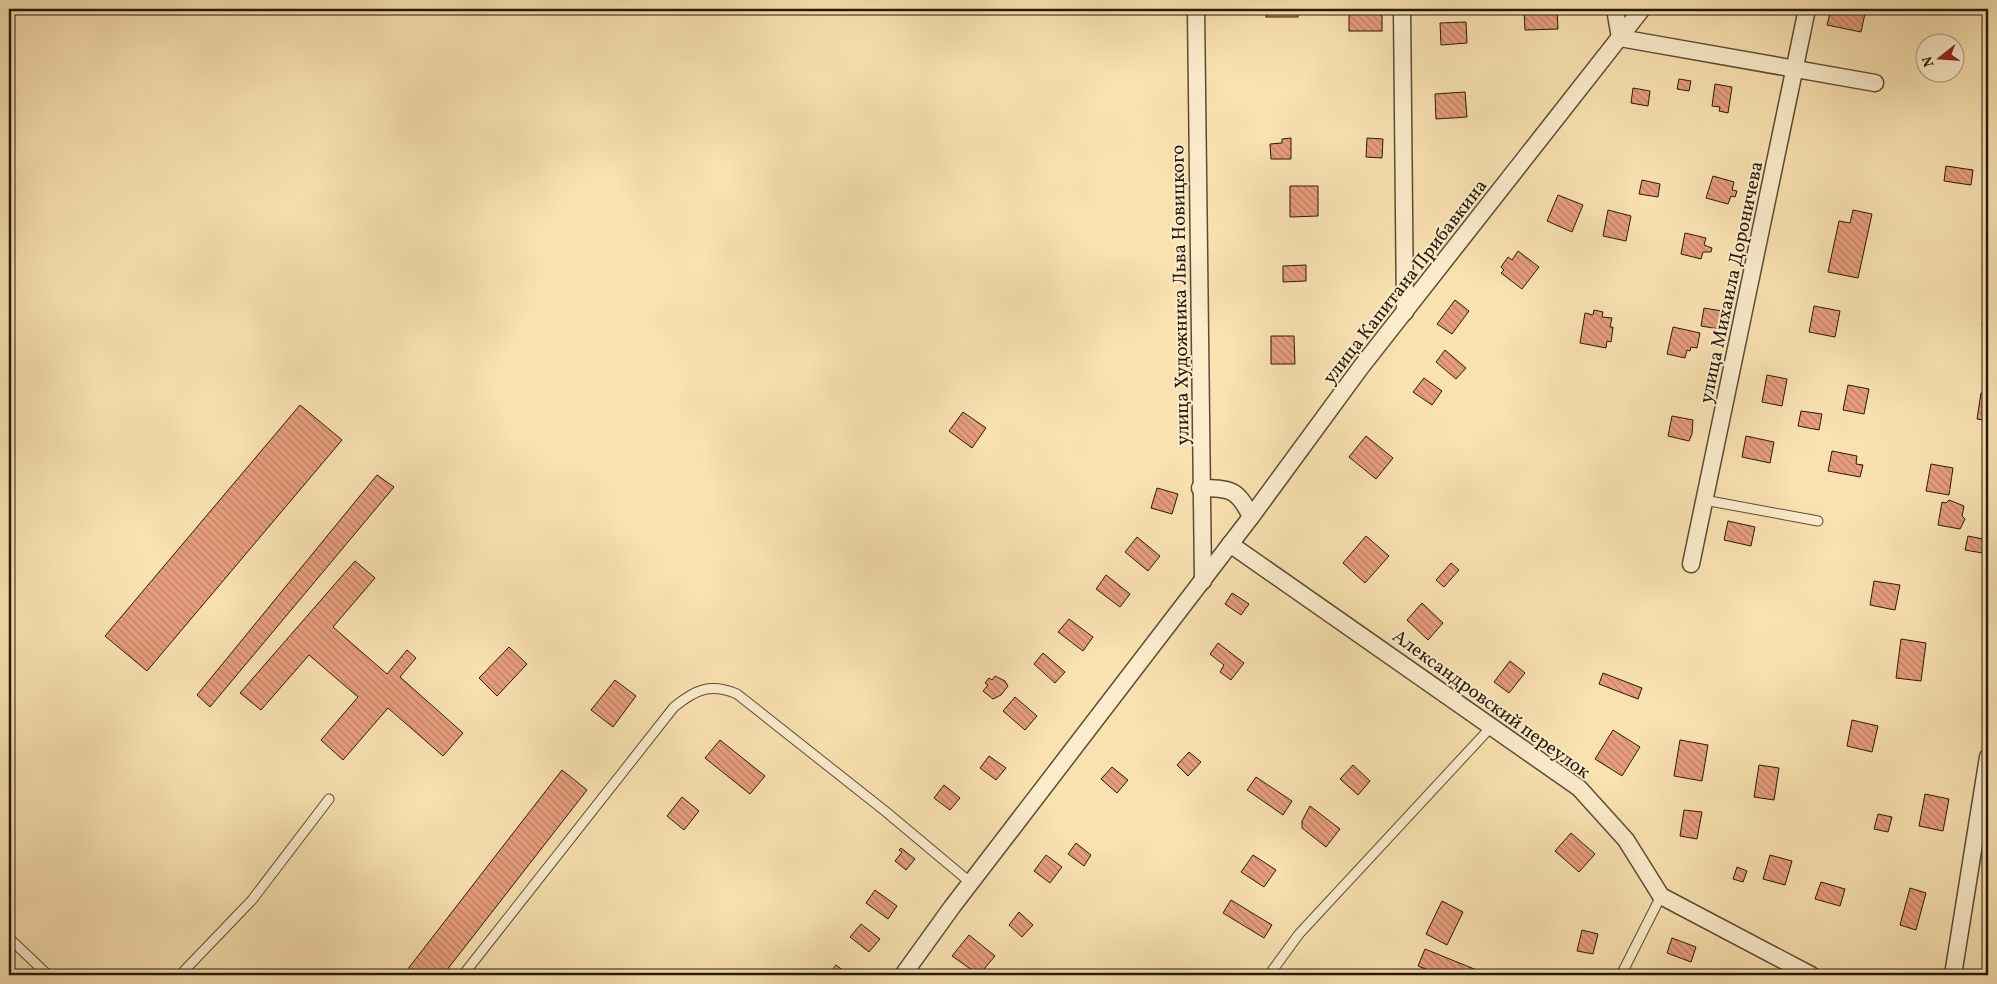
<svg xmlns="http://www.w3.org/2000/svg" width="1997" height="984" font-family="Vollkorn,serif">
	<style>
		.building { fill: url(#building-back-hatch); stroke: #271a0a }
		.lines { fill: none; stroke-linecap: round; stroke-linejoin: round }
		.lane-casing { stroke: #5c4c34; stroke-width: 11 }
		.street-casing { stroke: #5c4c34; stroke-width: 19 }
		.lane { stroke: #fbeccc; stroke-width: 9 }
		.street { stroke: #fbeccc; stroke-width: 16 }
		.labels { text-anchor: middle; stroke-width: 4; stroke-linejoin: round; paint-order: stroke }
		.street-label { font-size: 19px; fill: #271a0a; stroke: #fbeccc }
	</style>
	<defs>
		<pattern id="building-back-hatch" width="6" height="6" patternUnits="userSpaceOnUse" patternTransform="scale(1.25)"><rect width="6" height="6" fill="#e89e7e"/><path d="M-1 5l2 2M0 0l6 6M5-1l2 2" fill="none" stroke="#bc8065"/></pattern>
	</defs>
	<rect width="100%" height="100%" fill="#f9e1b0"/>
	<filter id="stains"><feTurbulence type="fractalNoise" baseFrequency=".004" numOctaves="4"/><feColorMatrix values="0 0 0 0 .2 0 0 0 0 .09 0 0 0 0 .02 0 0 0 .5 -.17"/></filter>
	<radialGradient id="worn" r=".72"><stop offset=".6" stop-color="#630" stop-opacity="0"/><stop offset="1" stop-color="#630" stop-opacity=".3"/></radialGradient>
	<g class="building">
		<rect x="1266" y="9" width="32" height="8"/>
		<rect x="1349" y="9" width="33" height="22"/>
		<path d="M1524,9H1557L1558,29L1525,30Z"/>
		<path d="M1831,9H1866L1861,32L1827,25Z"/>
		<path d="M1466,22L1467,43L1441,45L1440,23Z"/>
		<path d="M1679,79L1691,81L1689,91L1677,89Z"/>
		<path d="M1715,84L1732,87L1728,113L1719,111L1720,107L1712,106Z"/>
		<path d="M1633,88L1650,91L1648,106L1631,103Z"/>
		<path d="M1465,92L1467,117L1436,119L1435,94Z"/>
		<path d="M1291,138V159H1271L1270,144L1282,143V139Z"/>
		<path d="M1367,138L1383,139L1382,158L1366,157Z"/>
		<path d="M1946,166L1973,170L1971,185L1944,181Z"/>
		<path d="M1713,176L1734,182L1732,190L1737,191L1735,197L1731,196L1728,204L1706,198Z"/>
		<path d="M1642,180L1660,184L1658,197L1639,194Z"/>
		<path d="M1290,186H1318V216L1290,217Z"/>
		<path d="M1558,195L1583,205L1572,232L1547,221Z"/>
		<path d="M1608,210L1631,216L1626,241L1603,236Z"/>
		<path d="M1853,210L1872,214L1858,278L1828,272L1839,221L1850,223Z"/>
		<path d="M1685,233L1706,238L1704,245L1712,248L1711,252H1703L1701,259L1681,254Z"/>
		<path d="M1518,251L1539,267L1522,289L1501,273L1504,270L1501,267L1508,257L1512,260Z"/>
		<path d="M1306,265V281L1283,282V266Z"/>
		<path d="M1987,298H1988V326L1982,325Z"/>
		<path d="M1455,300L1469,311L1452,334L1437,324Z"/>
		<path d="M1814,306L1840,311L1835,337L1809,332Z"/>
		<path d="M1704,308L1728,312L1725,330L1701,326Z"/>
		<path d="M1594,310L1603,312L1602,317L1612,318L1610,327H1613L1611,342L1607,341L1606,348L1580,343L1585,313L1593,315Z"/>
		<path d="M1673,327L1700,333L1697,348L1691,347L1690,351L1687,350L1685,358L1667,354Z"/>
		<path d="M1271,336H1294L1295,364H1271Z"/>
		<path d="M1445,350L1466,368L1456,379L1436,362Z"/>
		<path d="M1767,375L1787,379L1782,406L1762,402Z"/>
		<path d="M1424,378L1442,391L1432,405L1413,392Z"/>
		<path d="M1848,385L1869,389L1864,414L1843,410Z"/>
		<path d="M1981,393L1988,394V421L1977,419Z"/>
		<path d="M300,405L342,440L147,671L105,636Z"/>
		<path d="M1801,411L1822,414L1819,430L1798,426Z"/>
		<path d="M963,412L986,428L972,448L949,431Z"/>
		<path d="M1672,416L1693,420L1692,434L1689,441L1668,436Z"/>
		<path d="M1366,436L1393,458L1376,479L1349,457Z"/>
		<path d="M1746,436L1774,442L1770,463L1742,457Z"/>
		<path d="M1832,451L1857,456L1856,464L1863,465L1860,477L1828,471Z"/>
		<path d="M1931,464L1953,468L1949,495L1926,491Z"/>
		<path d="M377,475L394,487L210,707L197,695Z"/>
		<path d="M1157,488L1178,494L1172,514L1151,508Z"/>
		<path d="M1949,500L1964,506L1962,516L1965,519L1960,529L1938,525L1942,502L1946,503Z"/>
		<path d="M1728,521L1755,527L1751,546L1724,540Z"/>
		<path d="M1366,536L1389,556L1365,583L1343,563Z"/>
		<path d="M1968,536L1988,540V554L1965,550Z"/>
		<path d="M1137,537L1160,556L1148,571L1125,552Z"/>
		<path d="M355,561L375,578L333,627L387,674L407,650L416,658L400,677L463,733L443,756L388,708L343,760L321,740L358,697L309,655L261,710L240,693Z"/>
		<path d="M1451,563L1459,570L1444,587L1436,580Z"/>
		<path d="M1106,575L1130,594L1120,607L1096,589Z"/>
		<path d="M1874,581L1900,585L1895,610L1870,605Z"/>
		<path d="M1232,593L1249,604L1241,615L1225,604Z"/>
		<path d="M1422,603L1443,623L1428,640L1407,620Z"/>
		<path d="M1069,619L1093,637L1083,651L1058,632Z"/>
		<path d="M1901,639L1926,643L1921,681L1896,678Z"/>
		<path d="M1218,643L1244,663L1231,680L1220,672L1224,665L1210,654Z"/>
		<path d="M509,647L527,664L497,696L479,678Z"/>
		<path d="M1043,653L1065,672L1055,683L1034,664Z"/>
		<path d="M1510,661L1525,673L1509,693L1494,682Z"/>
		<path d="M1603,673L1642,688L1638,699L1599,684Z"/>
		<path d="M995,676L1005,681L1008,686L1001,695L993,699L983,691L988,685L985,683L989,678L992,680Z"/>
		<path d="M615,680L636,696L613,727L591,710Z"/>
		<path d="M1015,697L1037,716L1025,730L1003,711Z"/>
		<path d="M1852,720L1878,726L1872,752L1847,746Z"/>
		<path d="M1613,730L1640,747L1622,776L1595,759Z"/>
		<path d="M720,740L765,776L750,794L705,758Z"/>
		<path d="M1680,740L1708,745L1702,781L1674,776Z"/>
		<path d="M1189,752L1201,762L1188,776L1177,765Z"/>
		<path d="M989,756L1006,768L996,780L980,768Z"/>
		<path d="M1353,765L1370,781L1358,795L1340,779Z"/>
		<path d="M1759,765L1779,768L1774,800L1754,797Z"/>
		<path d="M1112,767L1128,780L1117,793L1101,779Z"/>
		<path d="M562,770L587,790L443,975H406L404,974Z"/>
		<path d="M1256,777L1292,801L1283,815L1247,790Z"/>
		<path d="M944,785L960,798L950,810L934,798Z"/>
		<path d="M1925,794L1949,799L1943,831L1919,826Z"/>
		<path d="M682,797L699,811L684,830L667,816Z"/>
		<path d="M1310,806L1340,829L1326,847L1302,828V821Z"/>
		<path d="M1684,810L1702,812L1697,839L1680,836Z"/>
		<path d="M1878,814L1892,817L1888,832L1874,829Z"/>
		<path d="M1571,833L1595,854L1579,872L1555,851Z"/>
		<path d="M1076,843L1091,855L1084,866L1068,854Z"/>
		<path d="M901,848L915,859L906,870L895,861L902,852L899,850Z"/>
		<path d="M1046,855L1062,867L1050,883L1034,871Z"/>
		<path d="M1253,855L1276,870L1264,887L1241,872Z"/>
		<path d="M1770,855L1792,861L1785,885L1763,879Z"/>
		<path d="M1737,867L1747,871L1743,882L1733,879Z"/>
		<path d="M1821,882L1845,889L1840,906L1815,899Z"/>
		<path d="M1910,888L1926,893L1916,930L1900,925Z"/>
		<path d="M875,890L897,906L888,919L866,903Z"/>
		<path d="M1231,900L1272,925L1264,938L1223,913Z"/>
		<path d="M1442,901L1463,912L1447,945L1426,934Z"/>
		<path d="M1019,912L1033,925L1022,937L1009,925Z"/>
		<path d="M861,924L880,939L869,952L850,937Z"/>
		<path d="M1582,930L1598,934L1593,954L1577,951Z"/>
		<path d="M969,935L995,956L979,975L952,956Z"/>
		<path d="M1672,938L1696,947L1691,962L1667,953Z"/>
		<path d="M1425,949L1489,975H1440L1418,966Z"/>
		<path d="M836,965L849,975H828Z"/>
	</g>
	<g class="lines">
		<defs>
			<g id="lane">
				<path d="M1704,500L1818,521"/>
				<path d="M9,938L48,975"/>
				<path d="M180,975L252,900L329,799"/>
				<path d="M463,975L674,707C696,689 711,683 737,694L885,811L971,883"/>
				<path d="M1269,975L1299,934L1492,726"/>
				<path d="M1621,975L1661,896"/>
			</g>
			<g id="street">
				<path d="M1196,9L1203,581"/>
				<path d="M1402,9L1405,312"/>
				<path d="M1615,9L1620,38L1875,83"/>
				<path d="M1200,488C1230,488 1238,489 1251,517"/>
				<path d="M1230,544L1579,788L1626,840L1661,896L1811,975"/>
				<path d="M1691,564L1807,9"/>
				<path d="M903,975L952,907L1251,517L1361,367L1642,9"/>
				<path d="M1953,975L1988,757"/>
			</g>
		</defs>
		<use href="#lane" class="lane-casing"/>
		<use href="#street" class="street-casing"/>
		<use href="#lane" class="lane"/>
		<use href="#street" class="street"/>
	</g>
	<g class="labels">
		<g class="street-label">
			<text transform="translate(1404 281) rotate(-52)" y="7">улица Капитана Прибавкина</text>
			<text transform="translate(1730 282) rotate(-78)" y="7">улица Михаила Дороничева</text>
			<text transform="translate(1179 295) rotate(-91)" y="7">улица Художника Льва Новицкого</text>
			<text transform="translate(1492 703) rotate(36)" y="7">Александровский переулок</text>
		</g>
	</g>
	<rect width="1997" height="984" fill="none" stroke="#f9e1b0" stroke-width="30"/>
	<rect x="10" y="10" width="1977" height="964" fill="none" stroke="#271a0a" stroke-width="2.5"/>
	<rect x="15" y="15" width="1967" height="954" fill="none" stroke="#271a0a"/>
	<g transform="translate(1940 58) rotate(253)"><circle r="24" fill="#fbeccc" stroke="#a6987e"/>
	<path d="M0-4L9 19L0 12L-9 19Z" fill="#8f2418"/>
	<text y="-8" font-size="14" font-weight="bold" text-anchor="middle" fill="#271a0a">N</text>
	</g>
	<rect width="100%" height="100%" filter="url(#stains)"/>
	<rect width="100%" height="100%" fill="url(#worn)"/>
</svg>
